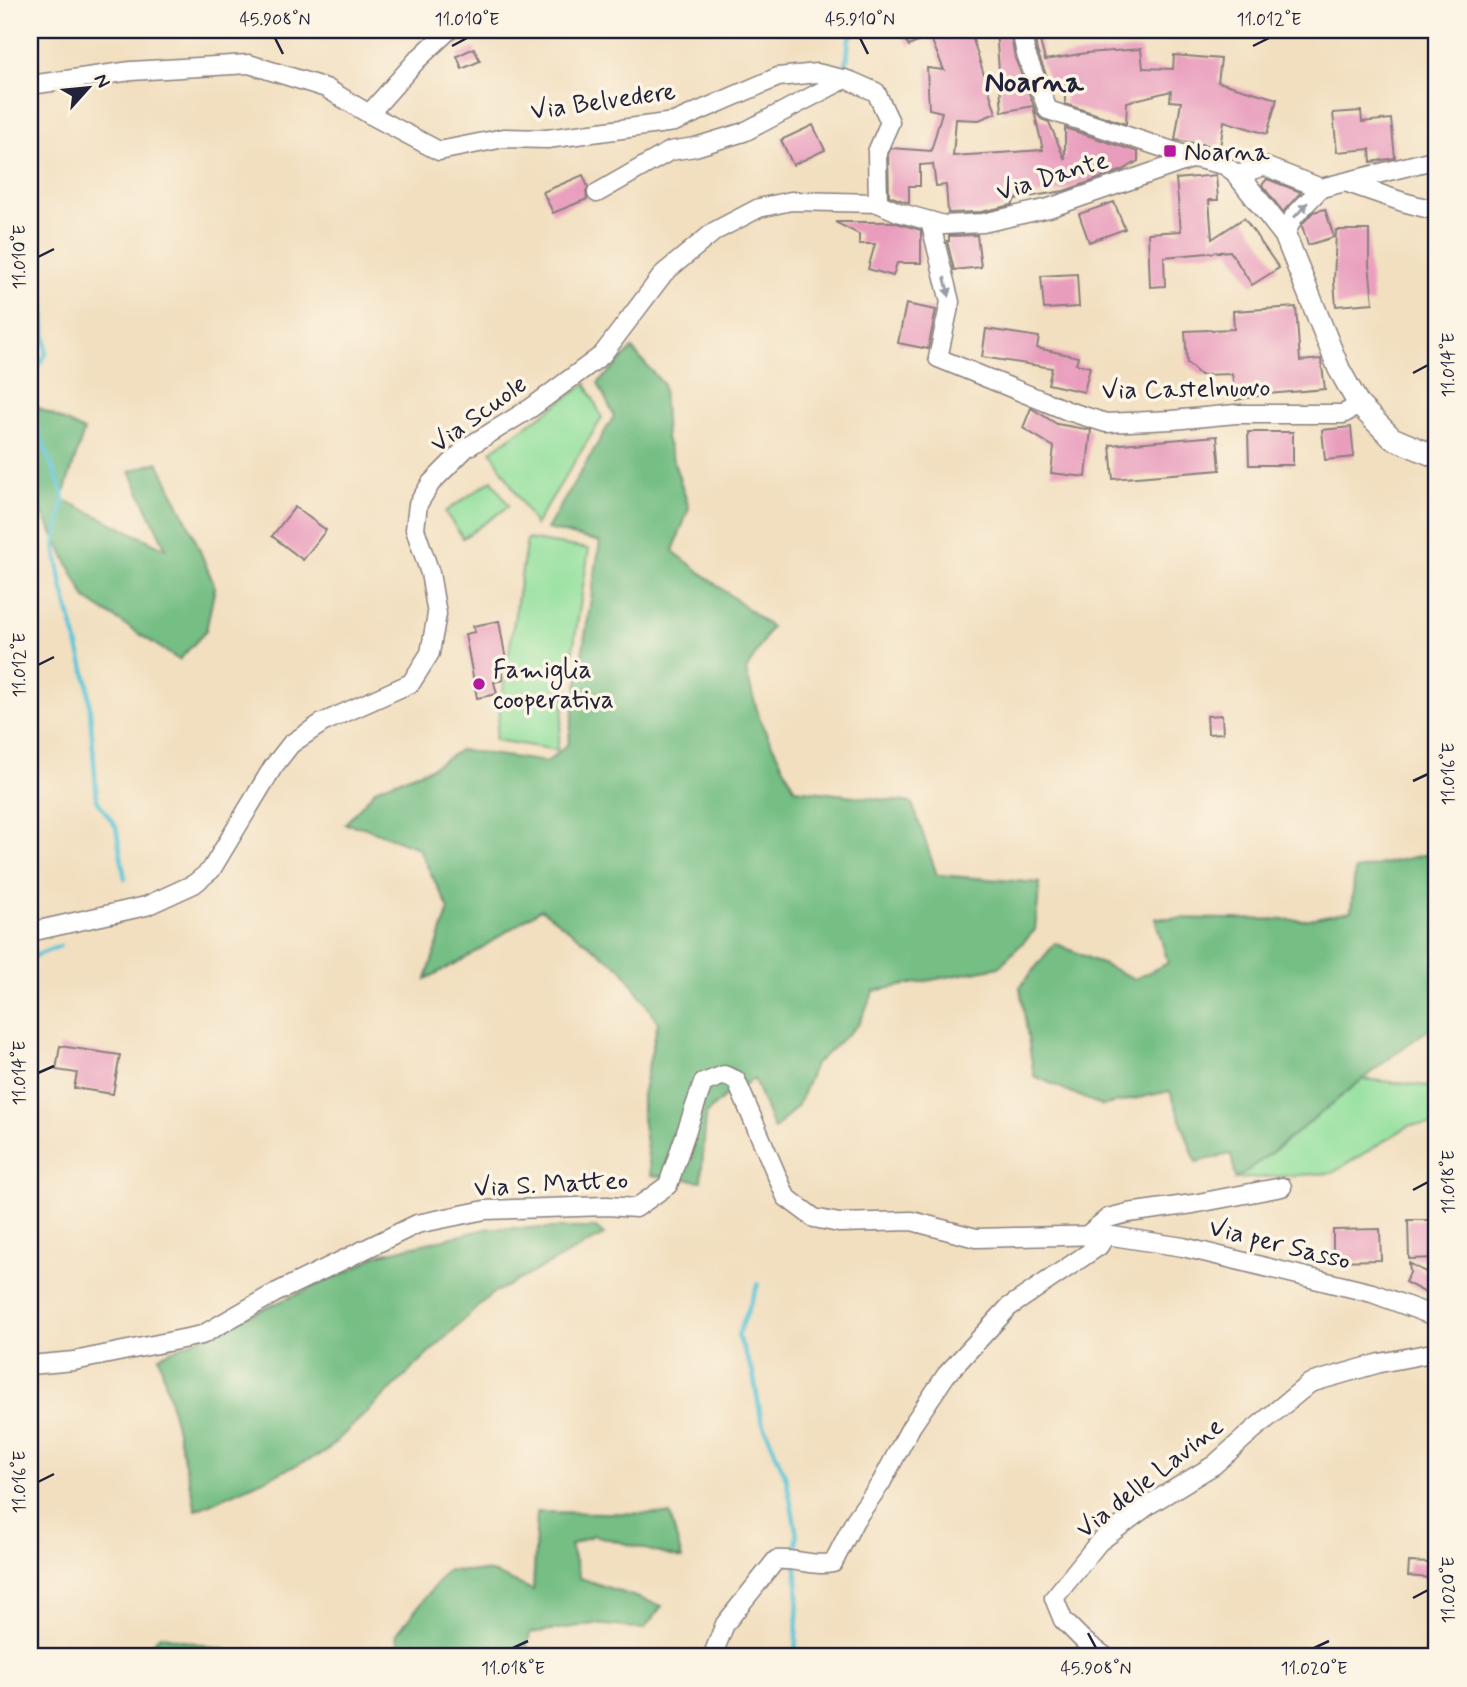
<svg xmlns="http://www.w3.org/2000/svg" width="1467" height="1687" font-family="Mynerve,sans-serif">
	<style>
		.green { fill: #92e09d; stroke: #5a816c; stroke-width: 2 }
		.forest { fill: #75be84; stroke: #4c7060; stroke-width: 2 }
		.lines { fill: none; stroke-linecap: round; stroke-linejoin: round }
		.stream { stroke: #5cc5d8; stroke-width: 4.5 }
		.building { fill: #e99dbd }
		.minor-casing { stroke: #8a807e; stroke-width: 21 }
		.tertiary-casing { stroke: #8a807e; stroke-width: 24 }
		.minor { stroke: #fff; stroke-width: 18 }
		.tertiary { stroke: #fff; stroke-width: 21 }
		.oneway { fill: #9c9ca7 }
		.ticks { fill: none; stroke: #22223b; stroke-width: 2.5 }
		.poi-dot { fill: #b5179e; stroke: #fcf5e5; stroke-width: 2.5 }
		.labels { text-anchor: middle; stroke-width: 7; stroke-linejoin: round; paint-order: stroke }
		.street-label { font-size: 26px; fill: #22223b; stroke: #fcf5e5 }
		.poi-label { font-size: 26px; fill: #22223b; stroke: #fcf5e5; text-anchor: start }
		.quarter-label { font-size: 30px; font-weight: bold; fill: #22223b; stroke: #fcf5e5 }
		.neatline { fill: none; stroke: #22223b; stroke-width: 2.5 }
		.ticks-label { font-size: 18px; text-anchor: middle; fill: #22223b }
	</style>
	<rect width="100%" height="100%" fill="#fcf5e5"/>
	<filter id="ink" filterUnits="userSpaceOnUse"><feTurbulence type="fractalNoise" baseFrequency=".0143" numOctaves="2"/><feDisplacementMap in="SourceGraphic" scale="14" xChannelSelector="R" yChannelSelector="G"/><feConvolveMatrix kernelMatrix="1 2 1 2 8 2 1 2 1" color-interpolation-filters="sRGB"/></filter>
	<filter id="wash" filterUnits="userSpaceOnUse"><feTurbulence type="fractalNoise" baseFrequency=".00686" numOctaves="4" result="noise"/><feDisplacementMap in="SourceGraphic" scale="28" xChannelSelector="R" yChannelSelector="G"/><feGaussianBlur stdDeviation="1.57" result="paint"/><feColorMatrix in="noise" values="0 0 0 0 0 0 0 0 0 0 0 0 0 0 0 0 0 1.4 0 .05"/><feComposite in="paint" operator="in"/></filter>
	<g filter="url(#wash)">
		<rect width="100%" height="100%" fill="#f2dfc0"/>
		<g class="green">
			<path d="M586,384L602,418L535,525L491,451Z"/>
			<path d="M492,480L509,506L463,538L445,512Z"/>
			<path d="M527,539L589,549L557,750L495,740Z"/>
			<path d="M1362,1079L1437,1087V1125H1410L1332,1173L1236,1179L1279,1147Z"/>
		</g>
		<g class="forest">
			<path d="M632,349L663,384L666,438L689,508L673,551L771,627L746,671L760,721L795,789L912,803L937,875L1040,883L1035,930L999,967L874,991L859,1024L815,1064L798,1105L774,1130L754,1079L723,1098L706,1114L701,1181L651,1175L642,1118V1095L658,1022L623,970L541,909L468,957L426,979L449,909L418,848L363,827L345,824L377,788L431,768L460,750L547,762L568,744L600,542L547,529L614,416L598,383Z"/>
			<path d="M31,404L84,431L62,499L166,549L130,471L158,462L193,534L215,587L206,631L179,660L86,599L30,489Z"/>
			<path d="M1437,852V1024C1367,1071 1305,1129 1236,1179L1231,1154L1196,1162L1170,1091L1102,1106L1034,1076L1020,987L1055,943L1135,979L1168,963L1155,918L1304,920L1351,911L1355,870Z"/>
			<path d="M490,1228H596L604,1235L490,1295L324,1453L196,1510L159,1356L353,1269L377,1255Z"/>
			<path d="M537,1512L670,1514L682,1559L594,1535L570,1545L580,1578L662,1606L644,1629L595,1624L530,1633L525,1657H404L396,1635L447,1570L491,1572L533,1590Z"/>
			<path d="M160,1635L229,1651L231,1657H141Z"/>
		</g>
		<g class="lines">
			<g class="stream">
				<path d="M846,68L849,39L856,30"/>
				<path d="M30,228L33,235L44,301L46,353L30,381"/>
				<path d="M30,409L64,497L55,546L62,586L88,684L97,800L116,827L125,879"/>
				<path d="M30,958L60,946"/>
				<path d="M758,1284L738,1336L753,1373L761,1418L786,1478L797,1535L796,1555"/>
				<path d="M795,1657L798,1597L796,1564"/>
			</g>
		</g>
		<g id="blocks">
			<g class="building">
				<path d="M899,30H970L996,113L979,120L956,119L953,156L1043,150L1033,106L1002,112L996,30H1010L1015,58L1037,114L1041,119L1049,122L1065,160V128L1138,152V161L1123,170L1064,191L1015,199L1012,205L981,212L948,213L946,185L936,186L933,164L920,165V186H909V203L889,196L888,154L891,148L931,151L942,112L929,109L927,68L944,70L930,36L909,46Z"/>
				<path d="M1039,38L1045,60L1086,53L1141,49L1143,68L1173,69L1174,55L1221,59L1218,82L1277,99L1267,134L1224,121L1220,147L1175,140L1181,102L1170,101L1171,91L1127,102L1126,124L1065,104V81L1050,85L1037,51L1035,39Z"/>
				<path d="M474,48L480,61L462,69L457,56Z"/>
				<path d="M1361,111L1362,122L1391,119L1395,158L1371,162L1370,149L1337,152L1333,113Z"/>
				<path d="M813,125L825,150L793,165L781,140Z"/>
				<path d="M583,175L588,187L586,192L587,199L553,213L543,192Z"/>
				<path d="M1216,175L1218,200H1209L1212,239L1244,218L1279,268L1252,285L1230,251L1164,257L1165,286L1150,287L1148,233L1181,231L1176,179Z"/>
				<path d="M1267,179L1301,192L1283,212L1262,185Z"/>
				<path d="M1114,202L1125,229L1089,242L1079,214Z"/>
				<path d="M1325,209L1334,237L1308,245L1302,226L1303,223L1313,212Z"/>
				<path d="M835,222H893L921,230V263H897L893,276L868,269L875,244H859V234Z"/>
				<path d="M1336,230H1369V264L1373,303L1336,306L1334,282Z"/>
				<path d="M977,235L981,267L954,270L947,241H949V236Z"/>
				<path d="M1077,274L1079,307L1044,309L1041,276Z"/>
				<path d="M906,304L936,310L928,349L898,343Z"/>
				<path d="M1296,307L1300,361L1321,359L1325,389L1268,394L1236,400L1232,374L1200,375L1187,363L1185,331L1234,329L1233,311Z"/>
				<path d="M986,329L1039,337L1037,348L1078,357L1076,364L1090,367L1084,392L1048,384L1052,368L982,357Z"/>
				<path d="M1031,408L1057,424L1091,430L1086,477L1051,473L1054,447L1023,428Z"/>
				<path d="M1351,427L1354,457L1325,460L1322,430Z"/>
				<path d="M1248,432H1293V465H1249Z"/>
				<path d="M1217,436L1220,470L1113,479L1110,445Z"/>
				<path d="M295,507L326,530L303,560L272,536Z"/>
				<path d="M499,621L506,660L499,661L503,680L494,682L497,694L477,698L465,634L475,632L473,626Z"/>
				<path d="M1222,715L1223,733L1208,734L1207,716Z"/>
				<path d="M60,1046L120,1055L113,1094L74,1088L77,1073L56,1070Z"/>
				<path d="M1408,1220H1437V1258L1409,1259Z"/>
				<path d="M1380,1229L1381,1260L1333,1261V1230Z"/>
				<path d="M1409,1263L1437,1278V1299L1405,1282L1410,1273Z"/>
				<path d="M1409,1562L1429,1563V1578L1408,1576Z"/>
			</g>
		</g>
	</g>
	<g filter="url(#ink)">
		<use href="#blocks" fill-opacity="0" stroke="#8a807e" stroke-width="2"/>
		<g class="lines">
			<defs>
				<g id="minor">
					<path d="M1021,30L1026,54L1048,110L1194,158"/>
					<path d="M30,85L131,71L249,64L326,88L369,114L439,151L504,138L547,139L674,122L778,77L817,73L851,81L876,92L890,122L877,152L878,203"/>
					<path d="M369,114L417,60L449,30"/>
					<path d="M1348,183L1403,202L1437,211"/>
					<path d="M597,193L670,151L695,147L744,132L845,79"/>
					<path d="M930,221L950,302L938,358L1068,411L1106,423L1172,420L1236,414H1343L1359,405"/>
					<path d="M1285,235L1294,216L1321,188"/>
					<path d="M30,932L146,906L194,884L211,870L273,767L291,744L322,723L411,683L430,653L437,614L430,573L415,529L418,504L431,483L466,448L531,408L602,355L664,273L715,231L759,208L791,201L878,203L898,212L944,225L983,223L1049,208L1194,158L1224,165L1238,175L1264,166L1321,188L1437,159"/>
					<path d="M1086,1236L1108,1218L1128,1213L1193,1204L1282,1187"/>
					<path d="M30,1365L74,1361L202,1335L275,1293L417,1224L485,1210L607,1206L636,1208L668,1185L703,1083L724,1075L736,1080L786,1197L814,1218L839,1223L912,1221L976,1238L1106,1235L1183,1247L1372,1293L1437,1317"/>
					<path d="M712,1657L725,1624L776,1560C796,1558 813,1567 833,1563L855,1520L881,1483L911,1427L946,1375L1009,1307L1099,1246L1106,1235"/>
					<path d="M1106,1657L1084,1641L1063,1620L1054,1598L1099,1542L1150,1504L1214,1465L1252,1431L1310,1383L1380,1363L1437,1352"/>
				</g>
				<path id="tertiary" d="M1238,175L1285,235L1339,369L1359,405L1392,438L1437,457"/>
			</defs>
			<use href="#minor" class="minor-casing"/>
			<use href="#tertiary" class="tertiary-casing"/>
			<use href="#minor" class="minor"/>
			<use href="#tertiary" class="tertiary"/>
		</g>
		<defs><path id="oneway-solid" d="M-6-.8H1V-3.2L6.5 0L1 3.2V.8H-6Z" transform="scale(1.75)"/></defs>
		<g class="oneway">
			<use href="#oneway-solid" transform="translate(1301 210) rotate(-48)"/>
			<use href="#oneway-solid" transform="translate(947 287) rotate(76)"/>
		</g>
	</g>
	<path class="ticks" d="M275,38L283,54M860,38L868,54M452,46L467,38M1253,46L1269,38M38,257L54,249M1413,373L1428,365M38,665L54,657M1413,781L1428,774M38,1073L54,1066M1413,1190L1428,1182M38,1482L54,1474M1413,1598L1428,1590M1088,1633L1096,1648M513,1648L528,1641M1314,1648L1329,1641"/>
	<g class="poi-dot">
		<rect x="1163" y="144" width="14" height="14" rx="3.5"/>
		<circle cx="479" cy="684" r="7"/>
	</g>
	<g class="labels">
		<g class="street-label">
			<text transform="translate(603 100) rotate(-8)" y="9">Via Belvedere</text>
			<text transform="translate(1052 175) rotate(-17)" y="9">Via Dante</text>
			<text transform="translate(1186 388) rotate(-1)" y="9">Via Castelnuovo</text>
			<text transform="translate(478 413) rotate(-36)" y="9">Via Scuole</text>
			<text transform="translate(551 1183) rotate(-3)" y="9">Via S. Matteo</text>
			<text transform="translate(1280 1243) rotate(14)" y="9">Via per Sasso</text>
			<text transform="translate(1149 1477) rotate(-38)" y="9">Via delle Lavine</text>
		</g>
		<g class="poi-label">
			<text x="1184" y="160">Noarna</text>
			<text x="493" y="678">Famiglia<tspan x="493" dy="30">cooperativa</tspan></text>
		</g>
		<g class="quarter-label">
			<text x="1034" y="91">Noarna</text>
		</g>
	</g>
	<rect width="1467" height="1687" fill="none" stroke="#fcf5e5" stroke-width="77"/>
	<g transform="translate(88 88) rotate(63)" stroke="#fcf5e5" stroke-width="5" paint-order="stroke">
	<path d="M0-5L12 26L0 18L-12 26Z" fill="#22223b"/>
	<text y="-10" font-size="19" font-weight="bold" text-anchor="middle" fill="#22223b">N</text>
	</g>
	<rect x="38" y="38" width="1390" height="1610" class="neatline"/>
	<g class="ticks-label">
		<text x="275" y="25">45.908°N</text>
		<text x="467" y="25">11.010°E</text>
		<text x="860" y="25">45.910°N</text>
		<text x="1269" y="25">11.012°E</text>
		<text transform="translate(19 257) rotate(-90)" y="6">11.010°E</text>
		<text transform="translate(1448 365) rotate(-90)" y="6">11.014°E</text>
		<text transform="translate(19 665) rotate(-90)" y="6">11.012°E</text>
		<text transform="translate(1448 774) rotate(-90)" y="6">11.016°E</text>
		<text transform="translate(19 1073) rotate(-90)" y="6">11.014°E</text>
		<text transform="translate(1448 1182) rotate(-90)" y="6">11.018°E</text>
		<text transform="translate(19 1482) rotate(-90)" y="6">11.016°E</text>
		<text transform="translate(1448 1590) rotate(-90)" y="6">11.020°E</text>
		<text x="513" y="1674">11.018°E</text>
		<text x="1096" y="1674">45.908°N</text>
		<text x="1314" y="1674">11.020°E</text>
	</g>
</svg>
